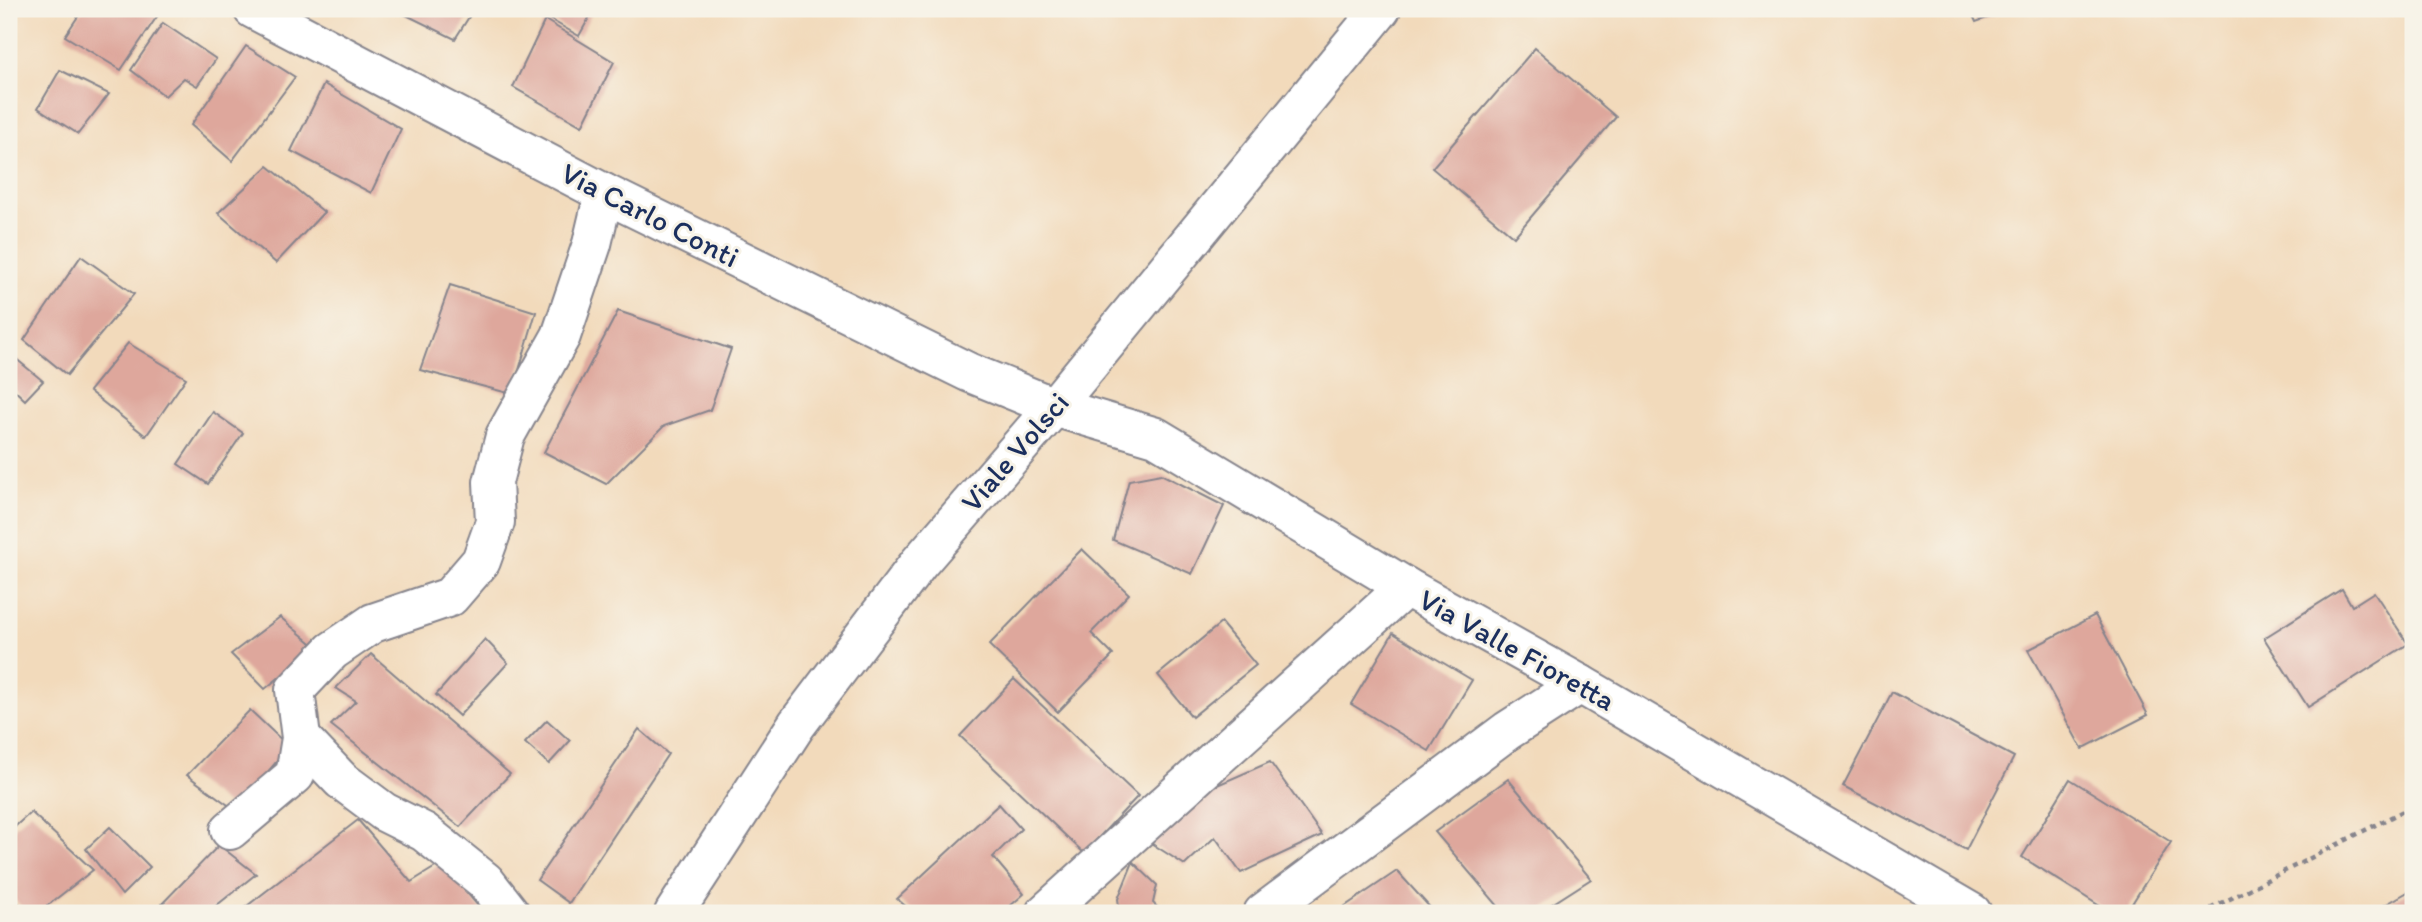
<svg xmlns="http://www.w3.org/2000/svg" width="2422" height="922" font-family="Itim,sans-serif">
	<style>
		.building { fill: #dea79c }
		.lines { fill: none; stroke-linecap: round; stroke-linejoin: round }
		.minor-casing { stroke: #86848c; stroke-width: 42 }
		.major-casing { stroke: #86848c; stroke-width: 42 }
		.path { stroke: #86848c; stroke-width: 4.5; stroke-dasharray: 5 5; stroke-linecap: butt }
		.minor { stroke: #fff; stroke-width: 38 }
		.major { stroke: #fff; stroke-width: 38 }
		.labels { text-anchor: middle; stroke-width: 6; stroke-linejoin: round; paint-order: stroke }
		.street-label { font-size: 30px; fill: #1b2f5e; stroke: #f7f3e8 }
	</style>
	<rect width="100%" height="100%" fill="#f7f3e8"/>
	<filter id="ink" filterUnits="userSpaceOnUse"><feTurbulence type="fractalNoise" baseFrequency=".0143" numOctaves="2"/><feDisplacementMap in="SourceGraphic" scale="14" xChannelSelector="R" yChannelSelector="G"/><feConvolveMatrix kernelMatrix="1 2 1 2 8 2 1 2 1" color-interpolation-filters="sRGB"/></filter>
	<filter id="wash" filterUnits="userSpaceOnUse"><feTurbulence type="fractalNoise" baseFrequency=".00686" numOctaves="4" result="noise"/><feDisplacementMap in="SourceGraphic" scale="28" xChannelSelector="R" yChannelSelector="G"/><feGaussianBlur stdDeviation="1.57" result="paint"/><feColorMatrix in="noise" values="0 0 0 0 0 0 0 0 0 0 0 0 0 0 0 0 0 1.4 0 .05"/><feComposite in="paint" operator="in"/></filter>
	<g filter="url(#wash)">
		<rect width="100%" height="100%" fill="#f2dabb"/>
		<g id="blocks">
			<g class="building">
				<path d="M83,9H162L121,70L65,36Z"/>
				<path d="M394,9H474L455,39Z"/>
				<path d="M532,9H594L579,36Z"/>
				<path d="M1970,9H2012L1976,22Z"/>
				<path d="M545,20L614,62L582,126L513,87Z"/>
				<path d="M163,23L216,59L197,86L184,78L165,96L131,70Z"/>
				<path d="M246,46L295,77L232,161L191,125Z"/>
				<path d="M1535,48L1616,117L1514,237L1432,168Z"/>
				<path d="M60,70L109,94L78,134L38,108Z"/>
				<path d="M324,84L401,129L371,193L291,151Z"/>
				<path d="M268,166L324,212L276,263L218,213Z"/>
				<path d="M81,256L134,294L67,375L24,340Z"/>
				<path d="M450,285L536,312L512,394L420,370Z"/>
				<path d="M618,311L731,349L710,410L664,426L606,484L544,452Z"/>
				<path d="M128,343L186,378L146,436L89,391Z"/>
				<path d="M9,353L43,381L25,400L9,385Z"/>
				<path d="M213,412L243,433L208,484L178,464Z"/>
				<path d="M1161,474L1224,506L1192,574L1113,540L1129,480Z"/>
				<path d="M1082,549L1129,594L1091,633L1113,655L1058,712L989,645Z"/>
				<path d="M2342,589L2352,606L2374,592L2408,644L2308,707L2264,638Z"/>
				<path d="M2095,615L2148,715L2082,749L2028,650Z"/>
				<path d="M280,617L316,647L265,689L231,654Z"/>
				<path d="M1221,623L1256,665L1192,717L1158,675Z"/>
				<path d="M1393,633L1472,680L1429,751L1351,704Z"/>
				<path d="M485,639L508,663L459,716L436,695Z"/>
				<path d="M371,654L510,774L460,827L331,725L356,701L336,688Z"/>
				<path d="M1014,679L1138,796L1084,853L960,736Z"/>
				<path d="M1892,692L2014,757L1966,850L1843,786Z"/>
				<path d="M250,710L289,747L235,810L187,775Z"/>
				<path d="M547,720L570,741L549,764L525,743Z"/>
				<path d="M639,729L668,754L569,903L537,880Z"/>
				<path d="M1270,762L1322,835L1241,873L1215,837L1185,865L1143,838L1192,796Z"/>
				<path d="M1508,779L1591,879L1538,913H1504L1435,832Z"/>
				<path d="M2070,779L2171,842L2126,913H2111L2022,857Z"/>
				<path d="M999,804L1021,829L993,857L1024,894L1002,913H914L897,899Z"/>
				<path d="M31,812L93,870L38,913H29L9,895V832Z"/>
				<path d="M358,820L411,882L442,863L484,913H238Z"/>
				<path d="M110,827L150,867L122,895L86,849Z"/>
				<path d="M219,845L256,874L207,913H162L156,910Z"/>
				<path d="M1133,862L1157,885L1153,903L1163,913H1120L1118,899Z"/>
				<path d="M1397,871L1435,913H1335Z"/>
				<path d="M2413,889V913H2371Z"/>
			</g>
		</g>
	</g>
	<g filter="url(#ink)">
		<use href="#blocks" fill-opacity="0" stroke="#86848c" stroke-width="2"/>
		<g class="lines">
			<defs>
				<g id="minor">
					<path d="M253,9L604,193L968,372L1054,407L1156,437L1406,587L1580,684L1972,913"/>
					<path d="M301,738L341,780L384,812L424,832L485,881L510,913"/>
					<path d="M230,830L295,775L301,738L295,690L332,651L373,623L450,597L481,561L495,522L493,482L505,436L561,336L592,244L604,193"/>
					<path d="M1045,913L1406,587"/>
					<path d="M1263,913L1507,731L1580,684"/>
				</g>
				<path id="major" d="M674,913L797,724L919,563L1054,407L1381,9"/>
			</defs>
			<use href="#minor" class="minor-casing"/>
			<use href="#major" class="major-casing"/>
			<path class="path" d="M2202,913L2413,806"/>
			<use href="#minor" class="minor"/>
			<use href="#major" class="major"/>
		</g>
	</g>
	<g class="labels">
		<g class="street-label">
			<text transform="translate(650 215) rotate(27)" y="10">Via Carlo Conti</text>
			<text transform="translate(1015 452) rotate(-49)" y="10">Viale Volsci</text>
			<text transform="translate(1517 650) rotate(29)" y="10">Via Valle Fioretta</text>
		</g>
	</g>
	<rect width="2422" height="922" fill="none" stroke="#f7f3e8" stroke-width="35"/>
</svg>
